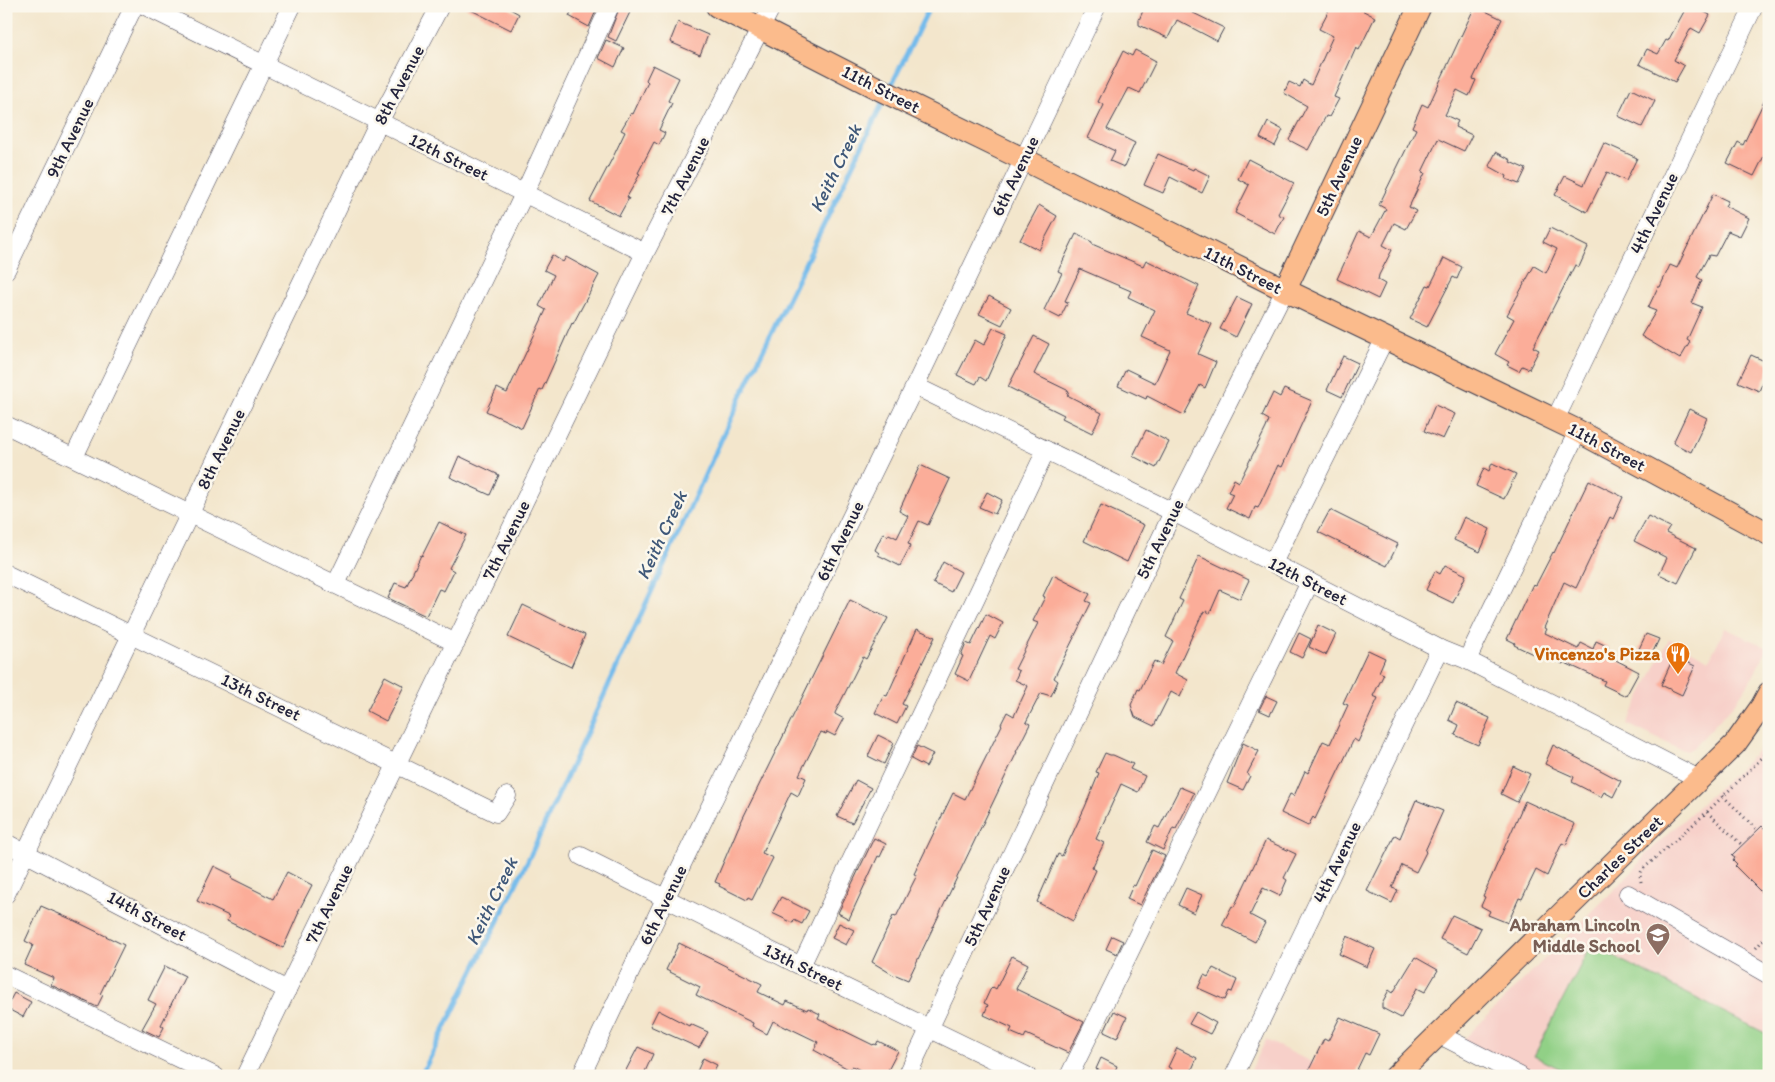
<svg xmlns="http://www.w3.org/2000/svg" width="1775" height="1082" font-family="Itim,sans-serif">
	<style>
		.built { fill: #f7d0c9 }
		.green { fill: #91d086; stroke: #5a7960 }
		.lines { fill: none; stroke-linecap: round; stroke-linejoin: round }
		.stream { stroke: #74bbeb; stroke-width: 5 }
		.building { fill: #fbad99 }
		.minor-casing { stroke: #413f51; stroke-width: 19 }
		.major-casing { stroke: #413f51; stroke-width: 24 }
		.path { stroke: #413f51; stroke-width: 3; stroke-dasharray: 1 4; stroke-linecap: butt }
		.minor { stroke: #fff; stroke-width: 18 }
		.major { stroke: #fbbb8c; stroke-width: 22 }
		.labels { text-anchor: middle; stroke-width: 5; stroke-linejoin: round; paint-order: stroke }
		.street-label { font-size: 18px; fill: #22223b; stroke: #fbf7ec }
		.food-label { font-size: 18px; font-weight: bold; fill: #c56008; stroke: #fbf7ec; text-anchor: end }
		.education-label { font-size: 18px; font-weight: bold; fill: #785e54; stroke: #fbf7ec; text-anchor: end }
		.water-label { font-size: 19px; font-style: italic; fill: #3f5879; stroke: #fbf7ec }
	</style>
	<rect width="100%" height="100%" fill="#fbf7ec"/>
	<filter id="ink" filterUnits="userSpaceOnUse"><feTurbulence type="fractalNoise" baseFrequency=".02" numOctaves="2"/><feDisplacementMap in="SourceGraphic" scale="10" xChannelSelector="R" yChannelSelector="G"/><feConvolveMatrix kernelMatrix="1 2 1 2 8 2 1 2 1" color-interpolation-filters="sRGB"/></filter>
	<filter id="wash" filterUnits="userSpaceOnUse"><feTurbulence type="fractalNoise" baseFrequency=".0096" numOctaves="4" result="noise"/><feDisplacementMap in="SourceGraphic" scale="20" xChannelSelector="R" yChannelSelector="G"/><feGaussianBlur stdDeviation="1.12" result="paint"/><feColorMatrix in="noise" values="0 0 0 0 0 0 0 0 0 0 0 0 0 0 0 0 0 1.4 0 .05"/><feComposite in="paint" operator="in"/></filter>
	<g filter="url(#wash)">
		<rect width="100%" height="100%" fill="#f3e6cc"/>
		<g class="built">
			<path d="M1725,628L1768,648L1749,683L1736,702L1694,747L1687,751L1679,749L1627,724L1669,639L1709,660Z"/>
			<path d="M1769,736V1076H1530L1460,1043L1635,869L1645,855L1750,759Z"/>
			<path d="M1266,1040L1340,1076H1248Z"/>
		</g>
		<path class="green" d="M1591,945L1769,1035V1076H1575L1534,1056Z"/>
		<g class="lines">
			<g class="stream">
				<path d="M890,88L930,6"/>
				<path d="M421,1076L531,854L744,390L885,98"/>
			</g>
		</g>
		<g id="blocks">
			<g class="building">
				<path d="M463,6H505L519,14L511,30Z"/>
				<path d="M574,6H598L589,27L569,16Z"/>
				<path d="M620,6H633L616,41L608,37Z"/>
				<path d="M1145,6H1183V8L1224,28L1217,41L1177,20L1168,38L1139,25V20Z"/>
				<path d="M1331,6H1354L1375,17L1359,50L1356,48L1334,97L1339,99L1329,117L1326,116L1308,150L1289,140L1307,106L1284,93L1289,82L1300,87L1303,80L1311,85L1333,36L1319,29Z"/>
				<path d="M1475,6L1502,19L1473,79L1476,80L1469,96L1457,90L1445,115L1458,121L1455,127L1472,135L1464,151L1438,139L1422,172L1425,173L1409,207L1416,211L1406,229L1394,223L1383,245L1392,250L1379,275L1378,280L1385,284L1378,299L1337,279L1359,231L1371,237L1386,209L1379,205L1416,129L1412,127L1422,104L1428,107Z"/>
				<path d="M1687,6H1693L1710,15L1700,33L1691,28L1674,60L1684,66L1675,82L1639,64L1647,49L1658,54L1666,40L1668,41Z"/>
				<path d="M678,22L708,35L700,55L670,42Z"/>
				<path d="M606,40L624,48L615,67L598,58Z"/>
				<path d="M1135,50L1156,61L1140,93L1129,88L1107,129L1135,143L1124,167L1110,161L1115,151L1088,138L1104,105L1098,102L1123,51L1132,56Z"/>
				<path d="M653,65L679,78L668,101L672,103L659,130L665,133L659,145L654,142L638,173L640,174L627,197L629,198L619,216L590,201L614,155L625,132L621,130L631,113L633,114L648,82L646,80Z"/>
				<path d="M1631,89L1655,101L1642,127L1618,116Z"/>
				<path d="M1769,91V146L1754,176L1727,163L1738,142L1743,145Z"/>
				<path d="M1268,122L1283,130L1275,146L1260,138Z"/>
				<path d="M1604,143L1637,158L1626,181L1607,172L1587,212L1555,195L1565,176L1584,185Z"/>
				<path d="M1496,152L1511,160L1510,162L1526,169L1519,184L1506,179L1507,176L1489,166Z"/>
				<path d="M1158,154L1193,170L1194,168L1210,176L1202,193L1170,177L1163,193L1144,185Z"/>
				<path d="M1248,159L1294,183L1278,214L1284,217L1275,234L1235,213L1249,185L1238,179Z"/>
				<path d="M1713,194L1728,201L1725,206L1749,218L1740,236L1728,231L1715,256L1709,255L1697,277L1702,280L1692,303L1702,307L1687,340L1690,342L1680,359L1641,336L1656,311L1648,308L1658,287H1660L1670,265L1677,268Z"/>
				<path d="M1039,205L1057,216L1039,250L1020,240Z"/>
				<path d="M1550,228L1588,247L1579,267L1575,265L1533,347L1539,350L1529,369L1522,366L1519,371L1507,365L1509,362L1495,354L1514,319L1507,315L1534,266L1546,273L1557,249L1543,242Z"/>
				<path d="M1076,234L1092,242V244L1143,266L1146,260L1199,286L1186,313L1212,324L1198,354L1216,362L1205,388L1200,385L1184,415L1147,396L1146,399L1118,386L1126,369L1155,383L1170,350L1142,337L1155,310L1128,297L1131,291L1080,269L1065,301L1068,302L1060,318L1044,310L1062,273L1058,271Z"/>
				<path d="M552,255L563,262L566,257L599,275L573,324L572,323L542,390L540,389L522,428L486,411L497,388L507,393L546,310L539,306L554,275L544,270Z"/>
				<path d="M1444,258L1462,267L1457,279L1453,277L1427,327L1410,319L1427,285L1430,286Z"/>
				<path d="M989,296L1011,308L1002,325L979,314Z"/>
				<path d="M1237,297L1252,304L1236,337L1220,329Z"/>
				<path d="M993,328L1007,334L986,381L980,377L976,384L957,375L975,340L984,345Z"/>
				<path d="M1034,336L1049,344L1034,374L1069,391L1067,395L1102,413L1092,433L1062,418L1064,415L1008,387Z"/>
				<path d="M1751,355L1769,363V369L1759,391L1738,382Z"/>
				<path d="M1343,356L1358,363L1342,397L1327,390Z"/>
				<path d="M1284,389L1312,401L1282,467L1278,465L1258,508L1255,507L1250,519L1226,508L1233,494L1228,492L1234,479L1239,482L1266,428L1269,420L1262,416L1273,393L1280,397Z"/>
				<path d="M1435,405L1455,414L1443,439L1424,431Z"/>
				<path d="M1689,409L1707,418L1691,452L1673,443Z"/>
				<path d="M1146,430L1169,442L1156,468L1133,456Z"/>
				<path d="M459,456L499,475L490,495L450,477Z"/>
				<path d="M1492,463L1516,474L1504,499L1476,486L1484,468L1489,471Z"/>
				<path d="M920,465L950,479L928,525L919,521L908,544L911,545L900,566L878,555L879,553L875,550L883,533L888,536L889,534L897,538L908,516L899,511Z"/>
				<path d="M1589,480L1623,497L1613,519L1610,517L1576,588L1564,582L1544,628L1547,629L1545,633L1578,649L1581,643L1593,649L1596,641L1609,647L1606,655L1639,672L1626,696L1603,685L1605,681L1563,662V664L1537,651L1535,655L1514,645L1515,643L1507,639L1533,584L1536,585L1553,552L1554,553Z"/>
				<path d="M987,492L1002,500L995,514L979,507Z"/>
				<path d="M1101,505L1144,525L1127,562L1084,541Z"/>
				<path d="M1330,510L1398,544L1387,566L1318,532Z"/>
				<path d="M1648,516L1670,527L1666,533L1696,548L1678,583L1659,574L1667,558L1634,541Z"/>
				<path d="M1464,517L1490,529L1480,552L1454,540Z"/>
				<path d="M439,522L466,535L449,568L454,571L444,591L439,589L426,616L388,598L395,583L406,587L421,555L422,556Z"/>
				<path d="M1199,556L1249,580L1240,599L1220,590L1210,613L1206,611L1205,613L1203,612L1175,673L1188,680L1180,697L1171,692L1154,726L1135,717L1131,705L1138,689L1140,690L1154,661L1161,665L1173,641L1166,637L1183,601L1179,599Z"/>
				<path d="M943,562L961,572L951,592L933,583Z"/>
				<path d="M1445,565L1466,575L1453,603L1426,590L1435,571L1440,574Z"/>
				<path d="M1053,575L1090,594L1086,601L1091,603L1054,678L1058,681L1051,696L1041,693L1026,722L1030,724L1016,752H1017L908,980L896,975L895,976L872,962L893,916L896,917L917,875L914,874L953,793L965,799L1002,725L1001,724L1007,712L1014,716L1028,686L1015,680L1019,671L1015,669L1038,623L1033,621L1045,597L1043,596Z"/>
				<path d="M850,600L888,618L866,659L863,657L835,713V714L844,719L835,736L827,732L826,734L821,732L799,775L806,778L798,796L791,792L762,853L773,858L752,900L748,898L747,900L719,886L720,884L715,882L738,828Z"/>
				<path d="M523,605L585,635L571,667L508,637Z"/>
				<path d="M986,614L1003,623L995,639L990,636L969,681L955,674L963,656L961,655L966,643L971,645Z"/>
				<path d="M1318,625L1336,634L1326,655L1309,647Z"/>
				<path d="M917,629L935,637L902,704L906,706L897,724L875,713L884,695L887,696Z"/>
				<path d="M1299,633L1311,639L1302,658L1290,652Z"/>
				<path d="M1646,634L1659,639L1652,654L1639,649Z"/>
				<path d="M1368,650L1385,658L1379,672L1384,674L1373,696L1378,698L1358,742L1354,739L1315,819L1313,817L1308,826L1281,813L1290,794L1294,796L1305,771L1308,773L1323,741L1330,744L1348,705L1343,703Z"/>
				<path d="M1674,656L1695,666L1682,695L1661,685Z"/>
				<path d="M385,676L404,686L386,721L367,711Z"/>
				<path d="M1266,696L1277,701L1270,715L1259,710Z"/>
				<path d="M1456,703L1490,718L1478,745L1455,735L1459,725L1449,720Z"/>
				<path d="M878,735L894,743L884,764L868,756Z"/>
				<path d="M1243,743L1259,751L1247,774L1250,776L1243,790L1227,783Z"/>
				<path d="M1553,745L1621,781L1613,797L1604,792L1601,797L1572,782L1574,777L1545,764Z"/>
				<path d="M917,746L933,754L926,767L911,759Z"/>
				<path d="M1105,753L1110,755H1113L1133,764L1130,769L1145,776L1138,792L1121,784L1096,839L1104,843L1092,868L1096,870L1073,921L1037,902L1058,854L1062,856L1085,807L1099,773L1096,772Z"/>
				<path d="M1513,766L1530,774L1517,802L1501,794Z"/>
				<path d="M856,780L871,788L852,823L837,816Z"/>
				<path d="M1180,787L1194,793L1176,829L1173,828L1163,850L1147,842L1155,826L1159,828Z"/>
				<path d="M1416,800L1443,811L1425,851L1426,852L1416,872L1402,865L1392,888L1398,890L1392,903L1367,891L1395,835L1400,838Z"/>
				<path d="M1525,801L1575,824L1566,845L1562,843L1547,876L1536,870L1522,899L1519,898L1508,923L1488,915L1490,911L1481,906L1485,897L1483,896Z"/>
				<path d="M1762,826L1769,833V900L1735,866L1737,864L1733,860L1735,857L1732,855Z"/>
				<path d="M874,838L886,844L880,857L878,856L849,919L838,913Z"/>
				<path d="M1266,840L1296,854L1284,878L1287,880L1280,896L1263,888L1250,915L1265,923L1255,942L1222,925L1232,906L1234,907Z"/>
				<path d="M1152,850L1165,856L1140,905L1127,899L1133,885L1135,886Z"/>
				<path d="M214,866L232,875L231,878L273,899L287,872L312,885L298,912H299L283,948L227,921L229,916L197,901Z"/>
				<path d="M1186,888L1202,895L1194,913L1178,905Z"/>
				<path d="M781,897L809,911L802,924L794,920L793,923L772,913Z"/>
				<path d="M41,906L73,920L124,945L100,994L103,995L97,1007L51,985L54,978L24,965L33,945L25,941Z"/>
				<path d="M1452,915L1481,928L1468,953L1440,939Z"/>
				<path d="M839,923L854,930L846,945L832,938Z"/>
				<path d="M1112,936L1123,941L1117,954L1106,949Z"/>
				<path d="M1347,936L1375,949L1367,967L1339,954Z"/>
				<path d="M679,943L762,984L758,992L785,1005L787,1001L807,1010L808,1008L820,1014L818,1018L873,1045L874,1044L876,1045L878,1041L898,1051L885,1076H872L852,1066L850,1070L814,1050L818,1042L787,1027V1028L773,1021L767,1034L752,1026L753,1023L696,995L700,987L666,970Z"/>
				<path d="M1012,956L1028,964L1016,989L1084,1022L1068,1053L1026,1034L1024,1038L1010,1032L1012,1028L984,1015L988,1005L984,1003L990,990L993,987L996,989Z"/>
				<path d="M1415,957L1438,970L1425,992L1417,988L1401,1018L1382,1008V1003L1389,990L1393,993Z"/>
				<path d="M165,966L185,976L161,1025L164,1027L159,1037L142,1029L156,1004L148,1000Z"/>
				<path d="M1213,968L1237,980L1232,992L1229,991L1225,1000L1198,988L1204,975L1208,977Z"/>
				<path d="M14,993L31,1002L23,1017L6,1008Z"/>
				<path d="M658,1010L689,1026L690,1024L708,1032L699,1048L650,1026Z"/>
				<path d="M1114,1011L1127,1017L1117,1038L1104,1032Z"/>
				<path d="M1196,1012L1216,1023L1210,1034L1189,1024Z"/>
				<path d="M1340,1017L1379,1034L1369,1055L1365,1053L1354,1076H1306L1324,1039L1328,1041Z"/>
				<path d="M638,1047L653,1054L643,1076H623Z"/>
				<path d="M1177,1048L1197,1058L1189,1076H1169L1172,1069L1168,1067Z"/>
				<path d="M703,1058L717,1065L711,1076H695Z"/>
				<path d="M1101,1058L1117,1066L1113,1076L1096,1069Z"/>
			</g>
		</g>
	</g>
	<g filter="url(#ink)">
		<use href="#blocks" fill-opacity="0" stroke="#413f51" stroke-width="1"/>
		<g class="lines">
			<defs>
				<g id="minor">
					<path d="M145,6L645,253"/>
					<path d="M6,270L134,6"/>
					<path d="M915,386L1173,512L1440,649L1467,660L1699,779"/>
					<path d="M1555,420L1754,6"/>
					<path d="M6,425L456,643"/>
					<path d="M74,457L292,6"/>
					<path d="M1273,563L1385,338"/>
					<path d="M6,574L496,813L507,796"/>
					<path d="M336,584L524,194L610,6"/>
					<path d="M1467,660L1578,431"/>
					<path d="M6,843L287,990"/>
					<path d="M581,856L801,966L1027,1076"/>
					<path d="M6,894L379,122L440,6"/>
					<path d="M1628,894L1769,975"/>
					<path d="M801,966L1046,450"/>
					<path d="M6,975L215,1076"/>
					<path d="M1438,1034L1520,1076"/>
					<path d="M245,1076L645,253L772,6"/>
					<path d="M581,1076L665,899L915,386L1097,6"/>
					<path d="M907,1076L1173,512L1285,290"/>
					<path d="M1069,1076L1310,582"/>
					<path d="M1234,1076L1440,649"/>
				</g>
				<g id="major">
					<path d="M717,6L873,86L1023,159L1285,290L1578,431L1769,534"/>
					<path d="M1285,290L1420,6"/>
					<path d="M1396,1076L1735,744L1762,706L1769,693"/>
				</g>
			</defs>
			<use href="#minor" class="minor-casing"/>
			<use href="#major" class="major-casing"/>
			<g class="path">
				<path d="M1723,796L1757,830"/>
				<path d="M1707,812L1742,845"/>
				<path d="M1641,882L1640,875L1642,870L1707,812L1769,751"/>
				<path d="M1756,948L1769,933"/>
			</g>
			<use href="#minor" class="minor"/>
			<use href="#major" class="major"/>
		</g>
	</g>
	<defs>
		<symbol id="restaurant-pin" viewBox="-11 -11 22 30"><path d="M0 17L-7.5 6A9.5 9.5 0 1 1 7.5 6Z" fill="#e8710a" stroke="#fbf7ec"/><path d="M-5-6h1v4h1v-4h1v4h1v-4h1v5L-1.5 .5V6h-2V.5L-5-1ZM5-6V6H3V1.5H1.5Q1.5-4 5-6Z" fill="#fff"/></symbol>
		<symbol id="school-pin" viewBox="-11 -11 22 30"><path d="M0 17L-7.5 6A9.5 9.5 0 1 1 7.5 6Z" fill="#8d6e63" stroke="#fbf7ec"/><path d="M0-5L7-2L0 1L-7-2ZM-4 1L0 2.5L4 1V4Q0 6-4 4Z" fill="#fff"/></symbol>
	</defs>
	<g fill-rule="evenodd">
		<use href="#restaurant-pin" x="1664" y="640" width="28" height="38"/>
		<use href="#school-pin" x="1644" y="921" width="28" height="38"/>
	</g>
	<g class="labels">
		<g class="street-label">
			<text transform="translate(399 85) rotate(-62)" y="6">8th Avenue</text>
			<text transform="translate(881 89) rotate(27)" y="6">11th Street</text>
			<text transform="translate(70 138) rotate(-64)" y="6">9th Avenue</text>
			<text transform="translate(449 157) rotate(26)" y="6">12th Street</text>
			<text transform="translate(685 176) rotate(-63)" y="6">7th Avenue</text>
			<text transform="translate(1015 176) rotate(-64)" y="6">6th Avenue</text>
			<text transform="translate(1339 176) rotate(-65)" y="6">5th Avenue</text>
			<text transform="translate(1654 213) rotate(-64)" y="6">4th Avenue</text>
			<text transform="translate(1243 270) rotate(27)" y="6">11th Street</text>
			<text transform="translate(1607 447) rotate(28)" y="6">11th Street</text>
			<text transform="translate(221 449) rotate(-64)" y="6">8th Avenue</text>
			<text transform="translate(1160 539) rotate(-64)" y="6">5th Avenue</text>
			<text transform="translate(506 540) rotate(-64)" y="6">7th Avenue</text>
			<text transform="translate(840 541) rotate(-64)" y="6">6th Avenue</text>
			<text transform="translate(1308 581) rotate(27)" y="6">12th Street</text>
			<text transform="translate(261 697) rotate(26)" y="6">13th Street</text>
			<text transform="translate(1620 857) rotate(-44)" y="6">Charles Street</text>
			<text transform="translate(1337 862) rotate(-64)" y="6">4th Avenue</text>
			<text transform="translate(329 904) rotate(-64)" y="6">7th Avenue</text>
			<text transform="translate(663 905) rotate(-64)" y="6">6th Avenue</text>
			<text transform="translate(987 906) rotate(-65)" y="6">5th Avenue</text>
			<text transform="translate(147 916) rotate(28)" y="6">14th Street</text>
			<text transform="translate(803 967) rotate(26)" y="6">13th Street</text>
		</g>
		<g class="food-label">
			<text x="1660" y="660">Vincenzo's Pizza</text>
		</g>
		<g class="education-label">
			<text x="1640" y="931">Abraham Lincoln<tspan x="1640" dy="21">Middle School</tspan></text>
		</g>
		<g class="water-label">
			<text transform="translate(835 168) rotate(-64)" y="7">Keith Creek</text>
			<text transform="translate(661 535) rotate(-65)" y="7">Keith Creek</text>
			<text transform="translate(491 901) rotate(-64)" y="7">Keith Creek</text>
		</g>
	</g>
	<rect width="1775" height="1082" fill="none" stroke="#fbf7ec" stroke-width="25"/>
</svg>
